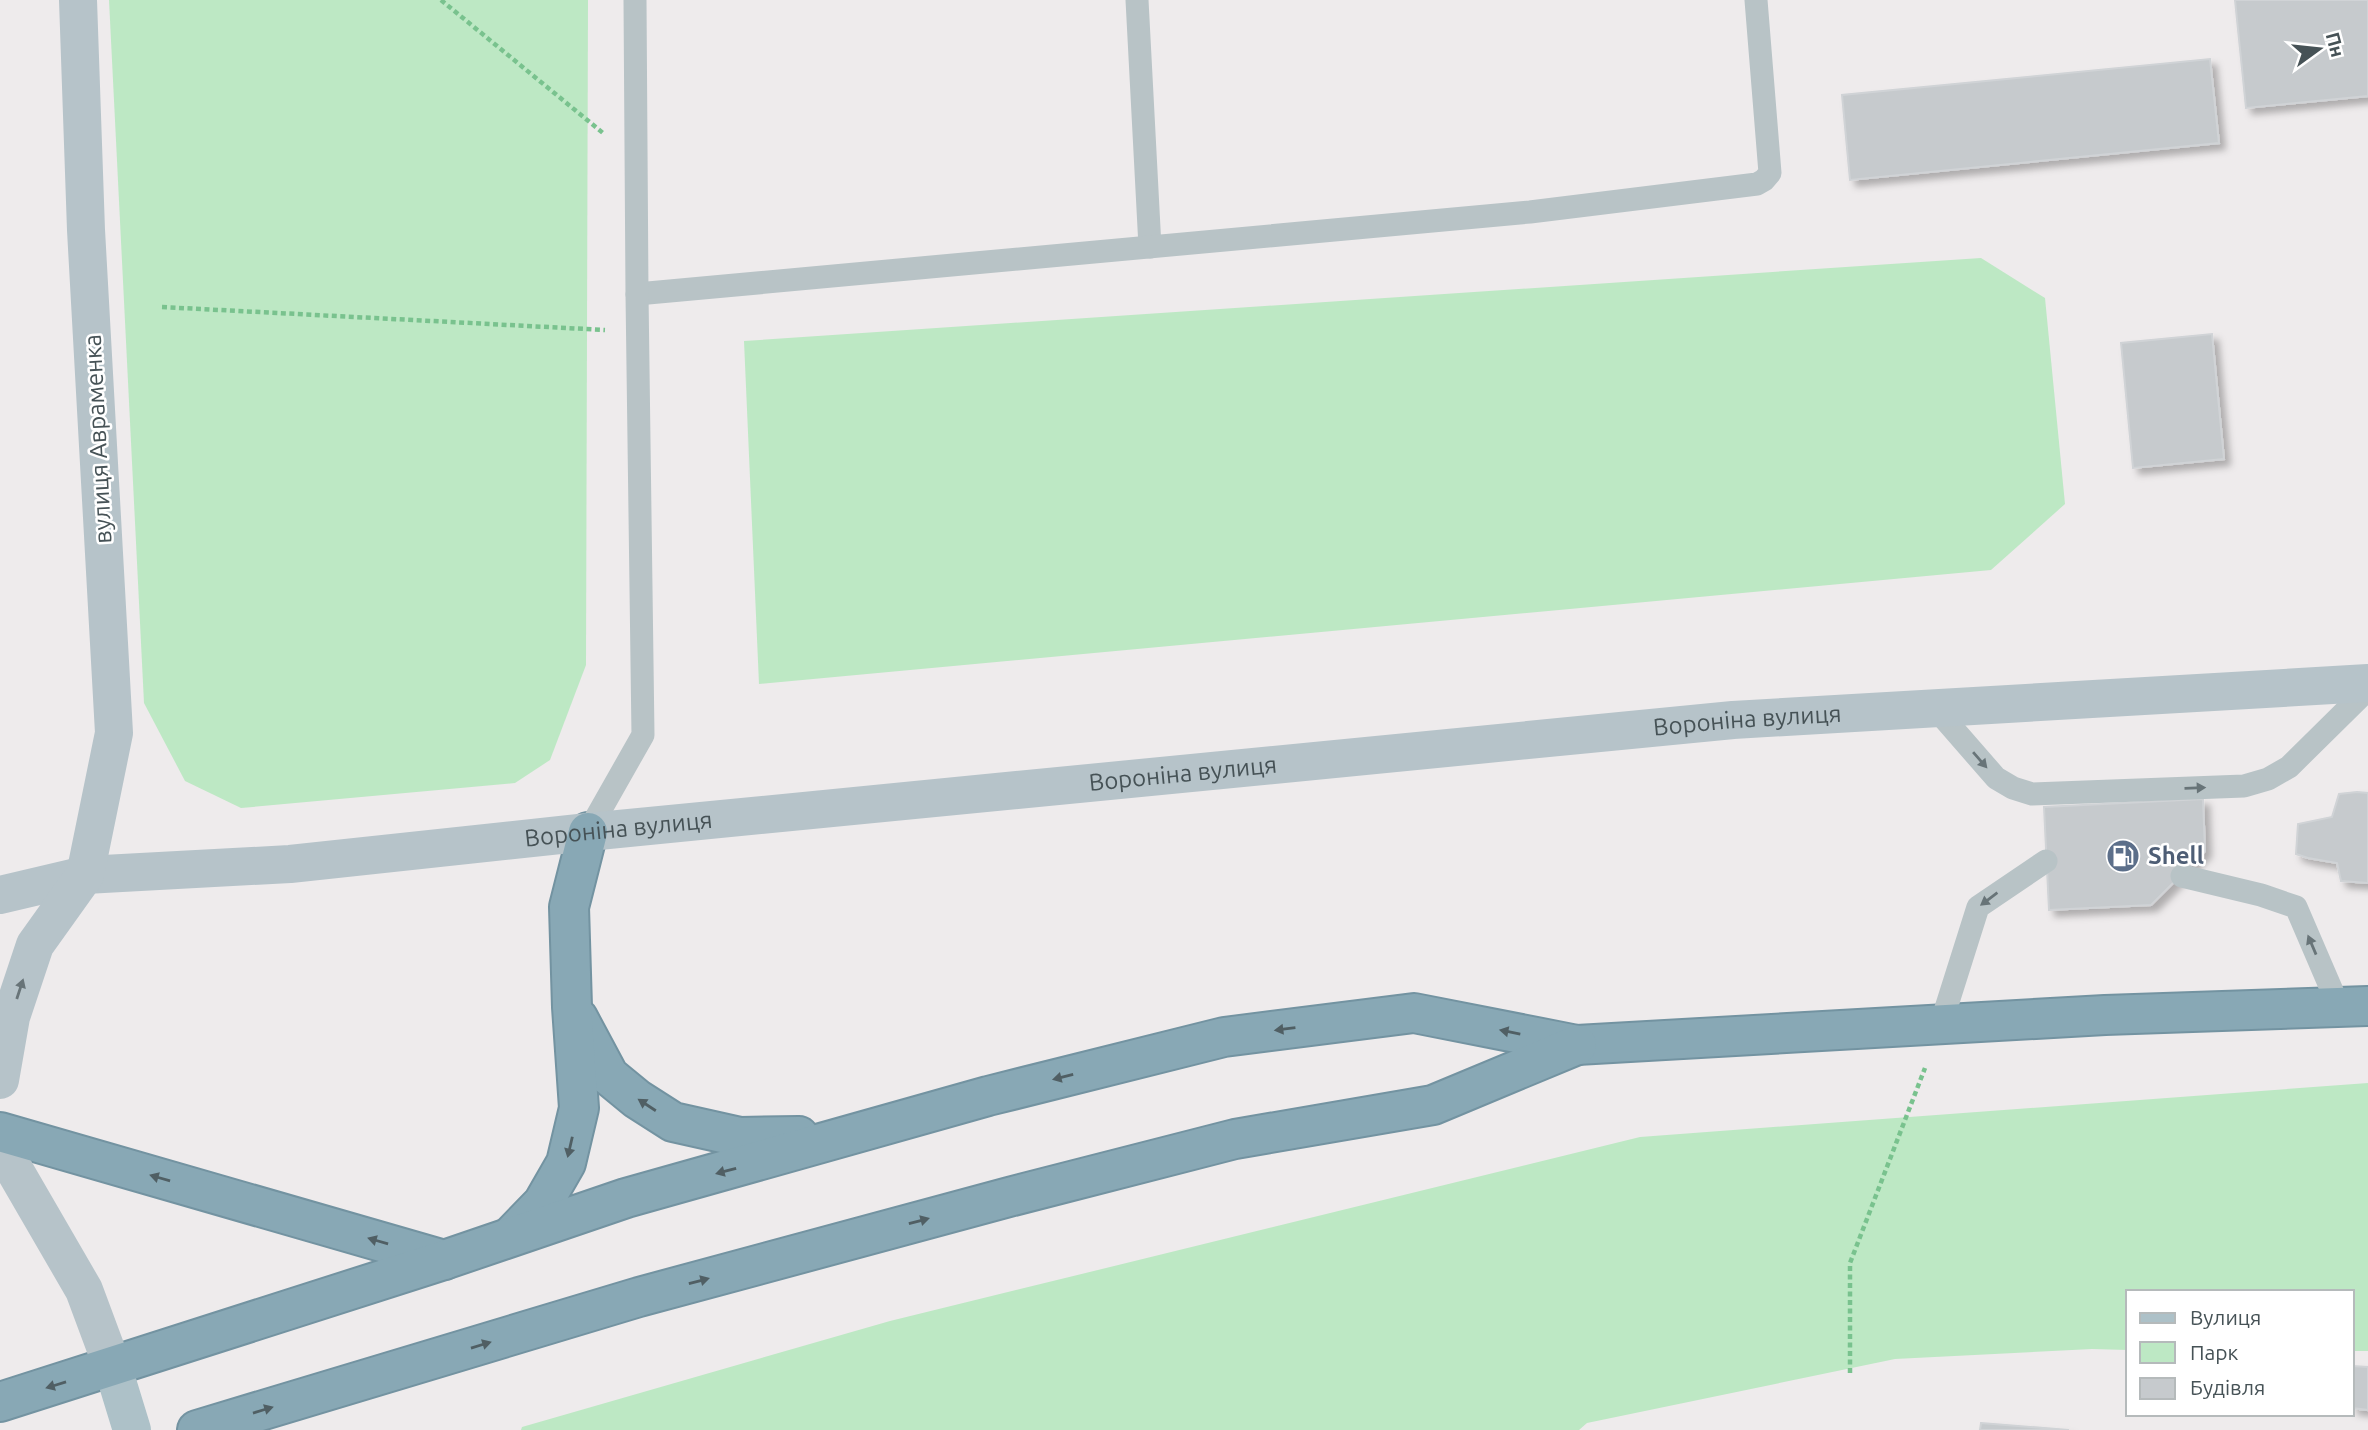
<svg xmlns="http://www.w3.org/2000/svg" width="2368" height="1430" font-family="Ubuntu,sans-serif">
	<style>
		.green { fill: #bde8c4 }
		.building { fill: #c6cacd; stroke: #d0d3d6; stroke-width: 2; filter: url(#shadow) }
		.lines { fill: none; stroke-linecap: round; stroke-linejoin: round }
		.highway-casing { stroke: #7393a1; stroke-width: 42 }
		.path { stroke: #79c28e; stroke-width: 4.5; stroke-dasharray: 5 3.5; stroke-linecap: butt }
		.lane { stroke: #b8c3c6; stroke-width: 23 }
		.secondary { stroke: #b6c3c9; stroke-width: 38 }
		.primary { stroke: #adc1c8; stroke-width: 38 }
		.highway { stroke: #88a8b5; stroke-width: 38 }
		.oneway { fill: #687478 }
		.oneway2 { fill: #505f64 }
		.labels { text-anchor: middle; stroke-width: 5; stroke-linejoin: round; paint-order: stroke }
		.street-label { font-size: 24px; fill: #465256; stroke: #fff }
		.service-label { font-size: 24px; font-weight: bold; fill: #4e5e75; stroke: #fff; text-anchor: start }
	</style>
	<defs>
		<filter id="shadow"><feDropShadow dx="6" dy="6" stdDeviation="3.5" flood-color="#0004"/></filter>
	</defs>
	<rect width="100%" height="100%" fill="#eeebec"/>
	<g class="green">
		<path d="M109,0H588L586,665L550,760L515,783L241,808L185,781L144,703Z"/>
		<path d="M1981,258L2045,298L2065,504L1991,570L759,684L744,341Z"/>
		<path d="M2368,1083V1351H2352V1292H2128V1350L2092,1349L1895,1359L1587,1423L1579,1430H521L522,1427L890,1321L1640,1137Z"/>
	</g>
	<g class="building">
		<path d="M2235,0H2368V96L2246,108Z"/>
		<path d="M2210,59L2219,143L1850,180L1842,95Z"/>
		<path d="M2212,334L2224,459L2133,468L2121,343Z"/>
		<path d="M2357,792L2368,793V883L2341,881L2337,863L2308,858L2296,854L2298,824L2332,817L2339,794Z"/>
		<path d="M2203,799L2205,851L2151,905L2049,910L2044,807Z"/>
		<path d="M2352,1366L2368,1367V1410L2352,1408Z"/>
		<path d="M1981,1423L2069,1430H1980Z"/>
	</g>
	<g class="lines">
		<defs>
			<g id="highway">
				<path d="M578,1018L609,1076L637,1099L673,1122L740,1137L799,1136"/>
				<path d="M0,1132L444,1260"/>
				<path d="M513,1234L543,1203L566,1163L579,1108L572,1007L569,907L588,832"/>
				<path d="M0,1402L444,1260L626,1198L988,1096L1224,1037L1414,1013L1577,1045L2105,1015L2368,1006"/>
				<path d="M197,1430L639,1297L1009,1197L1235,1139L1433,1105L1577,1045"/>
			</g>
		</defs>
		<use href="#highway" class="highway-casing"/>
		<g class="path">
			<path d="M441,0L603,133"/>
			<path d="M162,307L605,330"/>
			<path d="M1850,1373V1263L1925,1068"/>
		</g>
		<g class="lane">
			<path d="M1137,0L1150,247"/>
			<path d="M637,294L1530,212L1757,184L1764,180L1770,173L1756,0"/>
			<path d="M1935,708L1996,778L2013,788L2032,794L2244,786L2268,779L2289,767L2368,689"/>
			<path d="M588,832L643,735L637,294L635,0"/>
			<path d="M2182,876L2261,895L2296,907L2339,1007"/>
			<path d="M1941,1024L1978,907L2046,861"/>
		</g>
		<g class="secondary">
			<path id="s1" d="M0,895L85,875L290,864L588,832L1733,720L2368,683"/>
			<path d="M0,1080L11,1017L35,945L85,875L114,733L86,230L78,0"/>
			<path d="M0,1145L84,1290L113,1368"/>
		</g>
		<path class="primary" d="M113,1368L132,1430"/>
		<use href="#highway" class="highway"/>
	</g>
	<defs><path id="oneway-solid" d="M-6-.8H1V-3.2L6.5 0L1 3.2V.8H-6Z" transform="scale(1.75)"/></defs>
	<g class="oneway">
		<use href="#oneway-solid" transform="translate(1980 760) rotate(49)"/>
		<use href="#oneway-solid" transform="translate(2195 788) rotate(-2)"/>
		<use href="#oneway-solid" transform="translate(1989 899) rotate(143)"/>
		<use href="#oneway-solid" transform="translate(2312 945) rotate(-113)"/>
		<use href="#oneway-solid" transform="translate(20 989) rotate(-72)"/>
	</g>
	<g class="oneway2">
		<use href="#oneway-solid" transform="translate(1285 1029) rotate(173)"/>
		<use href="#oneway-solid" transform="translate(1510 1032) rotate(-169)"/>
		<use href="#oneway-solid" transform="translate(1063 1077) rotate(166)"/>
		<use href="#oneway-solid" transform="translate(647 1105) rotate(-147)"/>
		<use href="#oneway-solid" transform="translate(570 1147) rotate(103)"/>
		<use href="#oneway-solid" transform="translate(726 1171) rotate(165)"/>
		<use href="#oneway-solid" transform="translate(160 1178) rotate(-164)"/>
		<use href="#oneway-solid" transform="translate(919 1221) rotate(-15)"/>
		<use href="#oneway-solid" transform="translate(378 1241) rotate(-164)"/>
		<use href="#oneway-solid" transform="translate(699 1281) rotate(-15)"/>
		<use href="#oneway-solid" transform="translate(481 1345) rotate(-17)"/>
		<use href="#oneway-solid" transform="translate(56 1385) rotate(163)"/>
		<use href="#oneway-solid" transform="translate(263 1410) rotate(-17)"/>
	</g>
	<defs>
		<symbol id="fuel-disc" viewBox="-11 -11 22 22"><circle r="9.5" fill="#5c6f8a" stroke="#fff"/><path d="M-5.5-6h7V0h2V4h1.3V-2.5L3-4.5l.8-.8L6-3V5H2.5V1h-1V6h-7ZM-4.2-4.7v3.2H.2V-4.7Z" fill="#fff"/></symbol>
	</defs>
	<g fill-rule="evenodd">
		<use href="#fuel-disc" x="2104" y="837" width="38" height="38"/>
	</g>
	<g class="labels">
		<g class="street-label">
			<text transform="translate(98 439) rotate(-93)" y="8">вулиця Авраменка</text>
			<text dy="8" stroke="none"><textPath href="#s1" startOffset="1757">Вороніна вулиця</textPath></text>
			<text dy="8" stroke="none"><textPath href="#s1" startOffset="1190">Вороніна вулиця</textPath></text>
			<text dy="8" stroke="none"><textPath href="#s1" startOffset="623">Вороніна вулиця</textPath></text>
		</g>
		<g class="service-label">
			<text x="2148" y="864">Shell</text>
		</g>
	</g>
	<rect x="2126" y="1290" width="228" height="126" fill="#ffffff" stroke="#b5babb" stroke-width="2"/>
	<rect x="2140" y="1313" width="35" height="10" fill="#adc1c8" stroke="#b5babb" stroke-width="2"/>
	<text x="2190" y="1325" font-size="21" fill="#465256">Вулиця</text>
	<rect x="2140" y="1342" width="35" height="21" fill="#bde8c4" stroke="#b5babb" stroke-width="2"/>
	<text x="2190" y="1360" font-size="21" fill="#465256">Парк</text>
	<rect x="2140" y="1378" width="35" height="21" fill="#c6cacd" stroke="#b5babb" stroke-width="2"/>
	<text x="2190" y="1395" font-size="21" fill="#465256">Будівля</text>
	<g transform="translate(2319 49) rotate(75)" stroke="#ffffff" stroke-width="5" paint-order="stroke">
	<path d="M0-5L12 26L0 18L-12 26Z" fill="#465256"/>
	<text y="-10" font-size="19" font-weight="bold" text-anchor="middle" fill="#465256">Пн</text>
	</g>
</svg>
